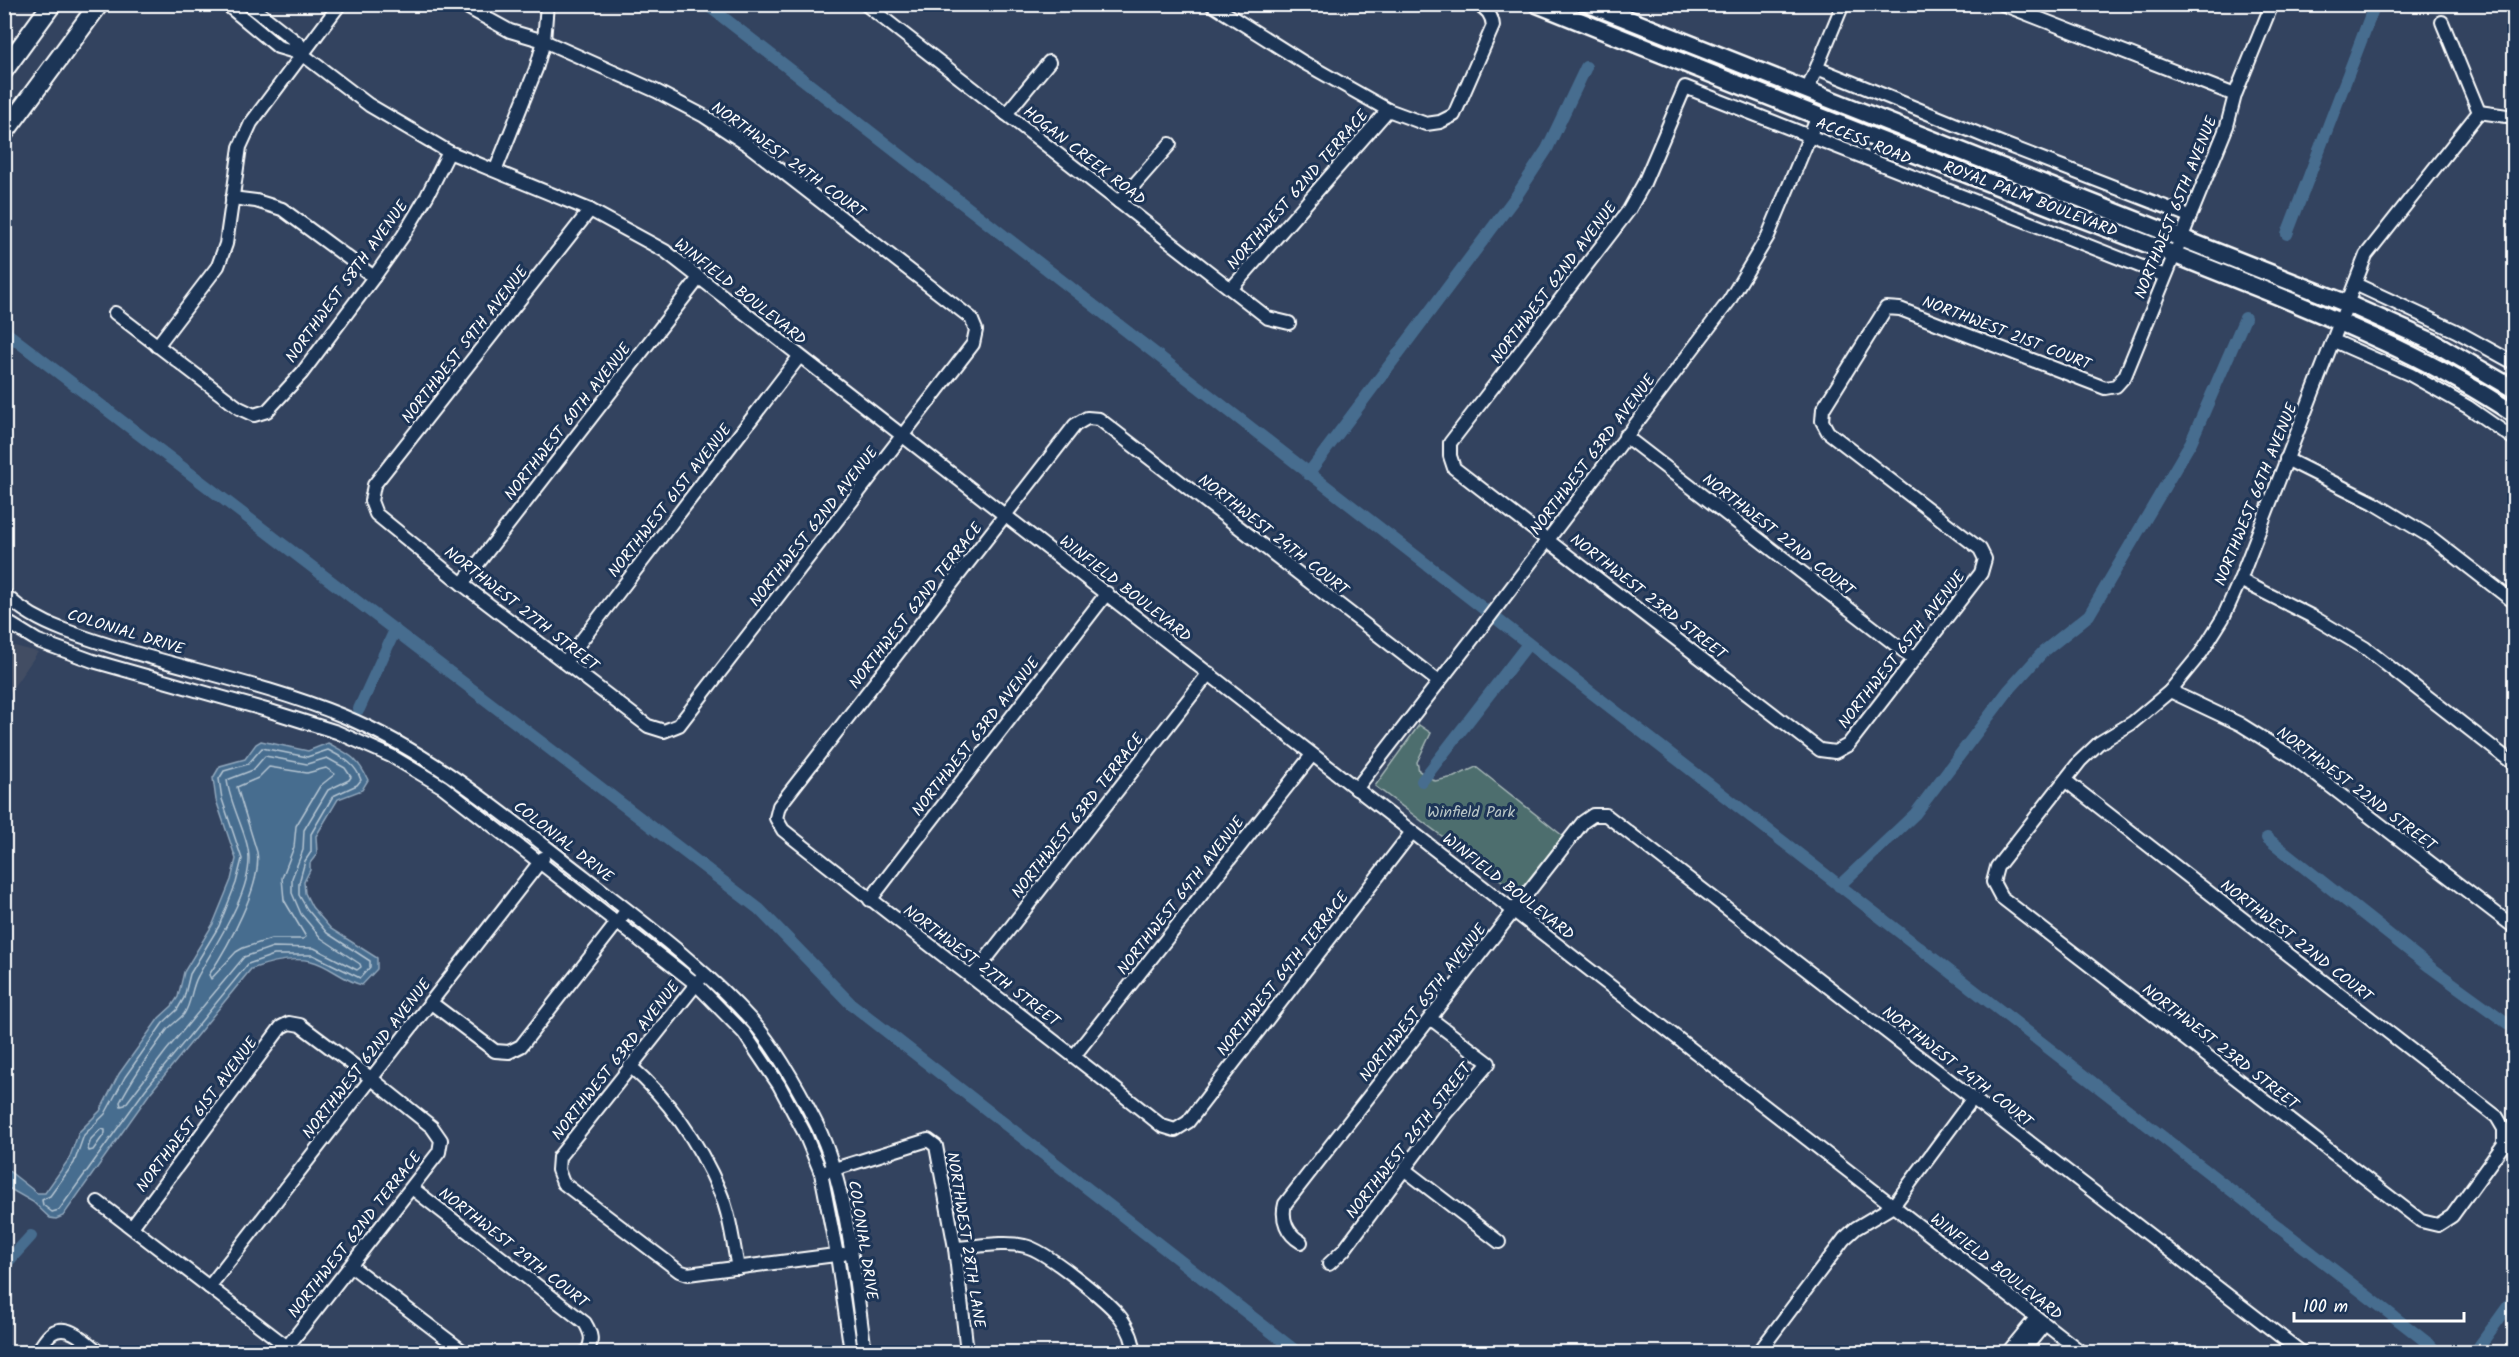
<svg xmlns="http://www.w3.org/2000/svg" width="2519" height="1357" font-family="Kalam,sans-serif">
	<style>
		.built { fill: #424d64 }
		.green { fill: #4d6e6e; stroke: #a6b6b6; stroke-width: 1.5 }
		.water { fill: #476d8f; stroke: #91a7bc; stroke-width: 1.5 }
		.lines { fill: none; stroke-linecap: round; stroke-linejoin: round }
		.shore { stroke: #b5c5d2; stroke-width: 1.5 }
		.canal { stroke: #476d8f; stroke-width: 12 }
		.minor-casing { stroke: #fff; stroke-width: 16 }
		.secondary-casing { stroke: #fff; stroke-width: 21 }
		.primary-casing { stroke: #fff; stroke-width: 22 }
		.minor { stroke: #1d3557; stroke-width: 12 }
		.secondary { stroke: #1d3557; stroke-width: 16 }
		.primary { stroke: #1d3557; stroke-width: 18 }
		.labels { text-anchor: middle; stroke-width: 6; stroke-linejoin: round; paint-order: stroke }
		.street-label { font-size: 16px; fill: #fff; stroke: #1d3557 }
		.park-label { font-size: 16px; fill: #b8c5c5; stroke: #1d3557 }
	</style>
	<rect width="100%" height="100%" fill="#33435f"/>
	<filter id="ink" filterUnits="userSpaceOnUse"><feTurbulence type="fractalNoise" baseFrequency=".0167" numOctaves="2"/><feDisplacementMap in="SourceGraphic" scale="12" xChannelSelector="R" yChannelSelector="G"/><feConvolveMatrix kernelMatrix="1 2 1 2 8 2 1 2 1" color-interpolation-filters="sRGB"/></filter>
	<g filter="url(#ink)">
		<path class="built" d="M5,641L10,645L38,652L5,699Z"/>
		<path class="green" d="M1419,725L1431,733L1417,762L1419,771L1435,781L1454,777L1476,767L1563,836L1518,893L1375,786Z"/>
		<path class="water" d="M261,741L308,751L328,743C350,755 357,757 368,780L362,790L338,799L316,836L317,854L310,863V870L304,882L305,893L312,907L331,929L377,958V969L362,985C344,981 329,965 311,961C291,957 270,962 251,969L150,1093L63,1216L56,1219L50,1218L33,1202L5,1186V1168L37,1193H45L69,1159L79,1132L100,1111L119,1074L159,1018L172,1006L178,997L184,972L213,924L231,880L236,859L216,800L213,778L220,766L245,759L256,744Z"/>
		<g class="lines">
			<g class="shore">
				<path d="M262,748L307,757L328,750C343,758 355,763 361,780L357,785L333,796L311,834V852L305,861L299,883V895L307,909L327,933L370,961V967L360,978L313,955H274L248,964L145,1090L59,1210L52,1212L43,1205L42,1200L50,1196L74,1163L84,1135L105,1114L125,1077L163,1023L177,1010L184,998L190,974L219,926L236,883L242,859L222,799L219,779L224,771L248,764Z"/>
				<path d="M265,756L307,764L327,758L345,768L351,777L349,780L328,790L304,830L303,850L292,878V893L301,914L321,938L360,964L361,967L357,970L314,948L273,947L244,957L166,1051L125,1105L121,1106L120,1102C133,1077 150,1053 167,1030C172,1024 179,1020 184,1014C192,1002 191,988 198,976C215,944 249,897 249,859C249,836 230,806 227,780L253,770Z"/>
				<path d="M269,767L307,773L326,768L335,774L320,786L296,826L294,847L282,878L284,900L306,937L303,939H271L243,948L236,952L211,979L209,975C227,948 263,884 257,852L237,787L258,778Z"/>
				<path d="M101,1129L105,1130V1133L93,1150L89,1151L88,1148L91,1139Z"/>
			</g>
			<g class="canal">
				<path d="M706,4L2429,1344L2436,1352"/>
				<path d="M2287,234L2375,4"/>
				<path d="M4,331L759,909L850,1003L1297,1352"/>
				<path d="M1308,474L1517,195L1547,149L1586,67"/>
				<path d="M359,709L395,630"/>
				<path d="M1422,781L1528,644"/>
				<path d="M2267,838L2430,967L2514,1028"/>
				<path d="M1839,886L1915,814L2008,691L2043,652L2089,615L2191,442L2245,318"/>
				<path d="M4,1266L31,1236"/>
				<path d="M2475,1352L2514,1298"/>
			</g>
			<defs>
				<g id="minor">
					<path d="M226,4L278,47L302,54L369,105L449,152L590,210L665,251L2081,1352"/>
					<path d="M248,4L299,44L302,54"/>
					<path d="M461,4L510,31L544,41L656,91L704,116L748,145L971,318L976,330L973,344L679,725L664,731L648,726L462,584L376,514L371,501L374,485L590,210"/>
					<path d="M865,4L1268,318L1289,323"/>
					<path d="M1211,4L1303,62L1388,110L1426,124L1440,122L1454,115L1493,26C1492,15 1487,9 1477,4"/>
					<path d="M2002,4L2235,95"/>
					<path d="M2442,22L2479,112"/>
					<path d="M1817,68L2001,143L2189,216"/>
					<path d="M1807,91L1843,4"/>
					<path d="M1006,114L1049,62"/>
					<path d="M496,169L536,69L544,41L547,4"/>
					<path d="M232,198L256,201L282,209L374,277"/>
					<path d="M1119,202L1170,144"/>
					<path d="M2165,276L1685,87L1644,183L1629,210L1450,443V456L1454,468L1820,750L1835,752L1848,745L1981,573L1985,559L1980,549L1828,432L1822,421L1823,409L1886,308L1900,309L2105,388L2116,386L2125,376L2227,126L2235,95L2272,4"/>
					<path d="M2355,284L2456,331L2514,363"/>
					<path d="M1231,289L1388,110"/>
					<path d="M115,313L239,408L254,415L267,411L302,373L374,277L403,236L427,196L449,152"/>
					<path d="M2334,341L2411,375L2468,407L2514,439"/>
					<path d="M157,346L218,266L226,244L240,147L251,123L340,4"/>
					<path d="M1625,436L1914,659"/>
					<path d="M2286,459L2374,503L2429,536L2514,602"/>
					<path d="M2240,580L2313,617L2365,648L2514,764"/>
					<path d="M462,584L699,278"/>
					<path d="M4,594C21,610 42,622 64,630C155,664 253,679 343,716C433,753 508,818 585,877C643,923 703,966 752,1021C776,1048 801,1093 817,1125C848,1188 855,1282 865,1352"/>
					<path d="M4,620L38,641L93,661L270,711L337,732L391,756L443,787L696,984L744,1033L779,1085L804,1132L821,1173L837,1255L851,1352"/>
					<path d="M565,662L799,357"/>
					<path d="M2170,691L2240,724L2291,756L2514,927"/>
					<path d="M2066,781L2497,1117L2504,1129V1144L2452,1216L2438,1225L2421,1221L2001,897L1993,882L1997,867L2080,761L2099,743L2132,723L2170,691L2201,653L2223,618L2240,580L2366,255L2479,112L2514,117"/>
					<path d="M1356,789L1484,624L1729,301L1768,236L1818,116"/>
					<path d="M1412,832L1188,1122L1175,1130L1162,1126C1037,1026 908,930 783,830L776,818L779,806L1075,425L1087,418L1099,419L1439,682"/>
					<path d="M870,900L1107,593"/>
					<path d="M972,977L1209,673"/>
					<path d="M701,978L559,1157L558,1170L563,1183L679,1271L688,1274L843,1254"/>
					<path d="M430,1002L495,1051L509,1052L521,1046L623,915"/>
					<path d="M1074,1056L1312,755"/>
					<path d="M630,1066C671,1101 699,1143 720,1192C730,1215 733,1243 738,1268"/>
					<path d="M1405,1170L1499,1242"/>
					<path d="M828,1171L928,1140L936,1146L955,1248L967,1352"/>
					<path d="M412,1188L585,1323C591,1333 594,1342 586,1352"/>
					<path d="M98,1202L294,1352"/>
					<path d="M132,1227L281,1027L289,1023L300,1025L372,1079L432,1127L441,1140L439,1152L287,1347"/>
					<path d="M1301,1242C1287,1234 1281,1219 1285,1204L1583,822L1593,815H1606L2301,1352"/>
					<path d="M955,1248C976,1247 1003,1241 1025,1246C1045,1250 1108,1301 1121,1318C1128,1328 1134,1340 1134,1352"/>
					<path d="M1329,1264L1344,1250L1446,1113L1489,1063L1431,1019"/>
					<path d="M351,1266L464,1352"/>
					<path d="M209,1287L543,858"/>
					<path d="M37,1352C41,1347 46,1337 52,1333C68,1322 87,1343 99,1352"/>
					<path d="M1759,1352L1844,1239L1856,1228L1893,1206L1973,1098"/>
					<path d="M2008,1352L2036,1318"/>
					<path d="M2022,1352L2044,1325"/>
				</g>
				<g id="secondary">
					<path d="M1537,4C1720,78 1904,150 2088,221C2149,244 2210,269 2271,293C2356,328 2438,363 2514,414"/>
					<path d="M1589,4L2348,304L2433,342L2514,389"/>
				</g>
				<g id="primary">
					<path d="M4,70L52,4"/>
					<path d="M4,133L99,4"/>
				</g>
			</defs>
			<use href="#minor" class="minor-casing"/>
			<use href="#secondary" class="secondary-casing"/>
			<use href="#primary" class="primary-casing"/>
			<use href="#minor" class="minor"/>
			<use href="#secondary" class="secondary"/>
			<use href="#primary" class="primary"/>
		</g>
	</g>
	<g class="labels">
		<g class="street-label">
			<text transform="translate(1864 140) rotate(22)" y="6">ACCESS ROAD</text>
			<text transform="translate(1085 155) rotate(38)" y="6">HOGAN CREEK ROAD</text>
			<text transform="translate(789 159) rotate(36)" y="6">NORTHWEST 24TH COURT</text>
			<text transform="translate(1297 189) rotate(-49)" y="6">NORTHWEST 62ND TERRACE</text>
			<text transform="translate(2031 198) rotate(21)" y="6">ROYAL PALM BOULEVARD</text>
			<text transform="translate(2175 207) rotate(-68)" y="6">NORTHWEST 65TH AVENUE</text>
			<text transform="translate(346 281) rotate(-54)" y="6">NORTHWEST 58TH AVENUE</text>
			<text transform="translate(1553 282) rotate(-53)" y="6">NORTHWEST 62ND AVENUE</text>
			<text transform="translate(741 291) rotate(38)" y="6">WINFIELD BOULEVARD</text>
			<text transform="translate(2007 332) rotate(21)" y="6">NORTHWEST 21ST COURT</text>
			<text transform="translate(464 344) rotate(-52)" y="6">NORTHWEST 59TH AVENUE</text>
			<text transform="translate(567 421) rotate(-52)" y="6">NORTHWEST 60TH AVENUE</text>
			<text transform="translate(1592 454) rotate(-53)" y="6">NORTHWEST 63RD AVENUE</text>
			<text transform="translate(2255 494) rotate(-68)" y="6">NORTHWEST 66TH AVENUE</text>
			<text transform="translate(669 500) rotate(-52)" y="6">NORTHWEST 61ST AVENUE</text>
			<text transform="translate(813 526) rotate(-52)" y="6">NORTHWEST 62ND AVENUE</text>
			<text transform="translate(1274 534) rotate(38)" y="6">NORTHWEST 24TH COURT</text>
			<text transform="translate(1779 534) rotate(38)" y="6">NORTHWEST 22ND COURT</text>
			<text transform="translate(1126 588) rotate(38)" y="6">WINFIELD BOULEVARD</text>
			<text transform="translate(1649 596) rotate(38)" y="6">NORTHWEST 23RD STREET</text>
			<text transform="translate(915 605) rotate(-52)" y="6">NORTHWEST 62ND TERRACE</text>
			<text transform="translate(522 608) rotate(38)" y="6">NORTHWEST 27TH STREET</text>
			<text transform="translate(126 631) rotate(17)" y="6">COLONIAL DRIVE</text>
			<text transform="translate(1901 649) rotate(-52)" y="6">NORTHWEST 65TH AVENUE</text>
			<text transform="translate(975 736) rotate(-52)" y="6">NORTHWEST 63RD AVENUE</text>
			<text transform="translate(2357 788) rotate(37)" y="6">NORTHWEST 22ND STREET</text>
			<text transform="translate(1077 815) rotate(-52)" y="6">NORTHWEST 63RD TERRACE</text>
			<text transform="translate(564 841) rotate(38)" y="6">COLONIAL DRIVE</text>
			<text transform="translate(1509 886) rotate(38)" y="6">WINFIELD BOULEVARD</text>
			<text transform="translate(1180 895) rotate(-52)" y="6">NORTHWEST 64TH AVENUE</text>
			<text transform="translate(2297 940) rotate(38)" y="6">NORTHWEST 22ND COURT</text>
			<text transform="translate(982 965) rotate(37)" y="6">NORTHWEST 27TH STREET</text>
			<text transform="translate(1282 973) rotate(-52)" y="6">NORTHWEST 64TH TERRACE</text>
			<text transform="translate(1422 1002) rotate(-52)" y="6">NORTHWEST 65TH AVENUE</text>
			<text transform="translate(2221 1046) rotate(38)" y="6">NORTHWEST 23RD STREET</text>
			<text transform="translate(366 1058) rotate(-52)" y="6">NORTHWEST 62ND AVENUE</text>
			<text transform="translate(615 1060) rotate(-52)" y="6">NORTHWEST 63RD AVENUE</text>
			<text transform="translate(1958 1066) rotate(38)" y="6">NORTHWEST 24TH COURT</text>
			<text transform="translate(196 1114) rotate(-53)" y="6">NORTHWEST 61ST AVENUE</text>
			<text transform="translate(1408 1140) rotate(-52)" y="6">NORTHWEST 26TH STREET</text>
			<text transform="translate(354 1234) rotate(-52)" y="6">NORTHWEST 62ND TERRACE</text>
			<text transform="translate(864 1240) rotate(81)" y="6">COLONIAL DRIVE</text>
			<text transform="translate(967 1240) rotate(81)" y="6">NORTHWEST 28TH LANE</text>
			<text transform="translate(514 1247) rotate(38)" y="6">NORTHWEST 29TH COURT</text>
			<text transform="translate(1997 1266) rotate(38)" y="6">WINFIELD BOULEVARD</text>
		</g>
		<g class="park-label">
			<text x="1471" y="817">Winfield Park</text>
		</g>
	</g>
	<rect width="2519" height="1357" fill="none" stroke="#1d3557" stroke-width="24"/>
	<rect x="12" y="12" width="2495" height="1333" fill="none" stroke="#fff" stroke-width="2" filter="url(#ink)"/>
	<path d="M2294 1312v9h170v-9" fill="none" stroke="#ffffff" stroke-width="3"/>
	<text x="2303" y="1312" font-size="18" fill="#ffffff" stroke="#1d3557" stroke-width="4.5" paint-order="stroke">100 m</text>
</svg>
